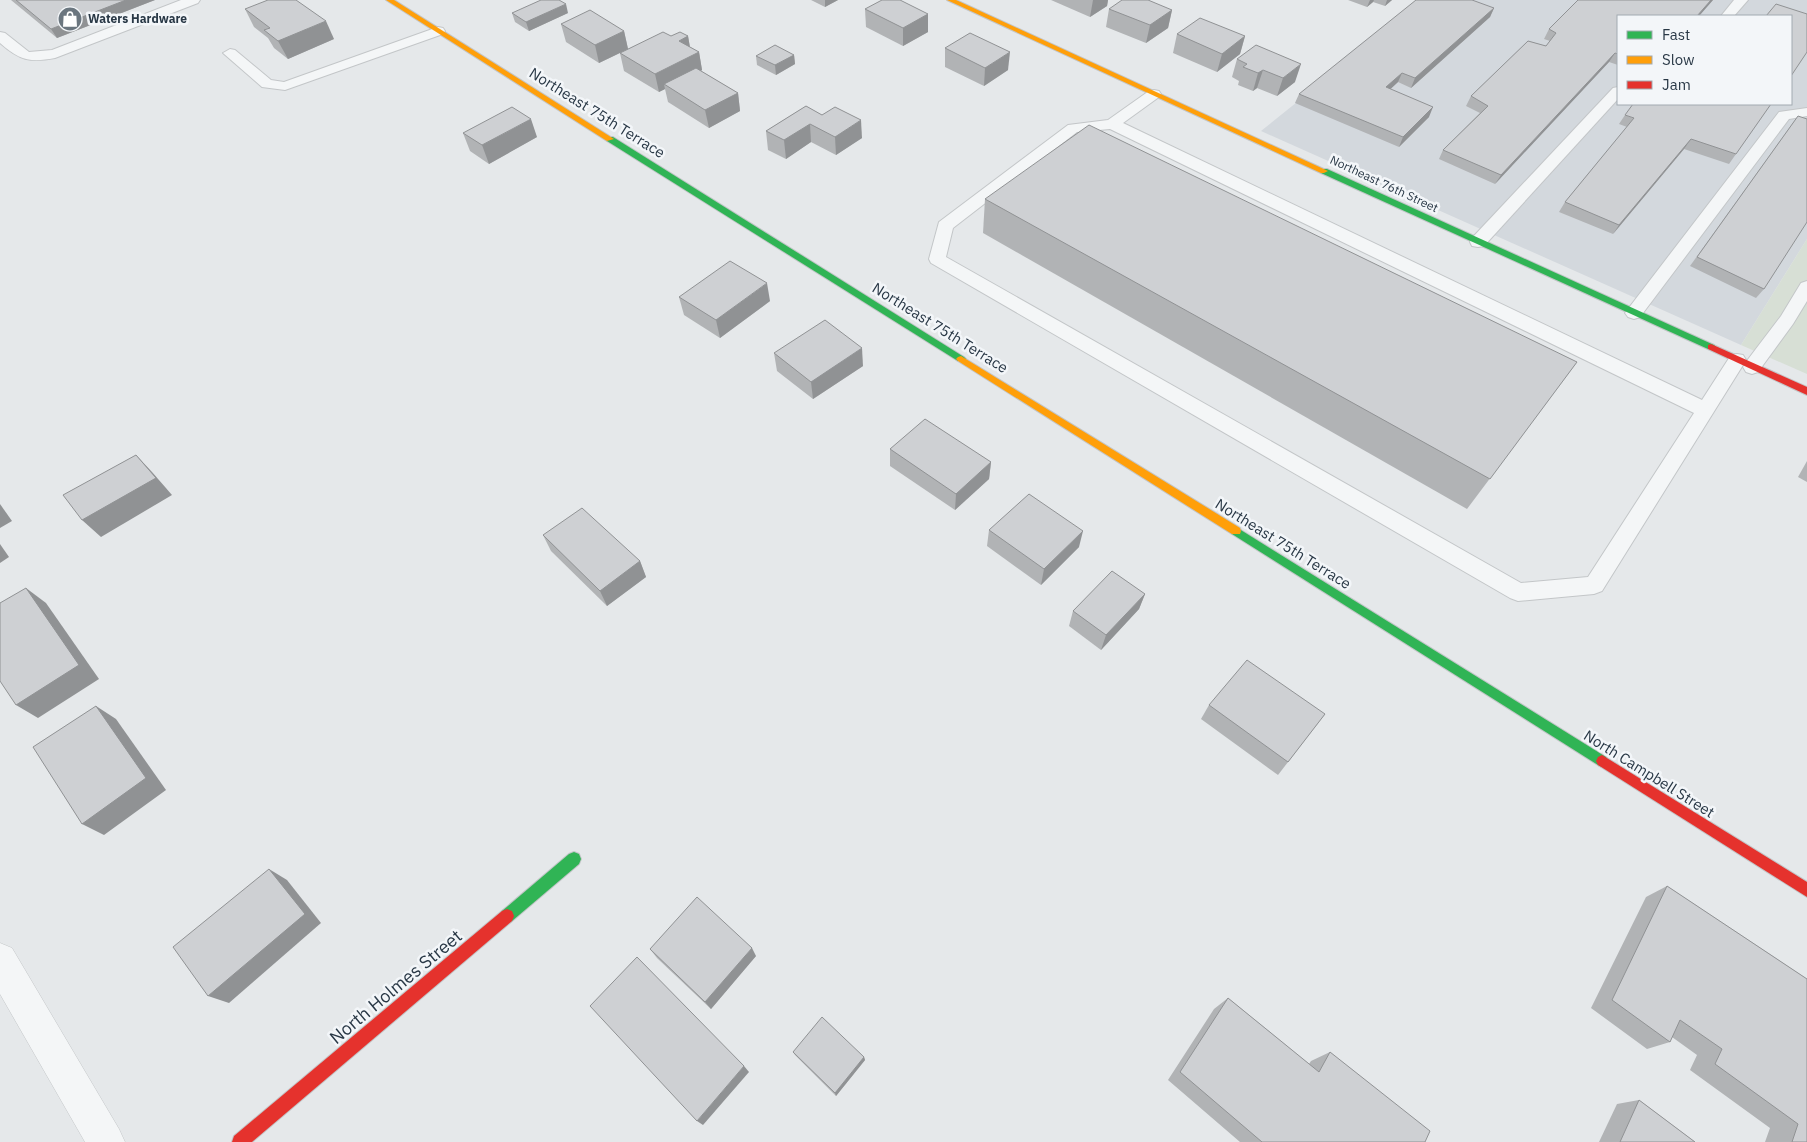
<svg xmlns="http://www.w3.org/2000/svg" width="1807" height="1142" font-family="'IBM Plex Sans',sans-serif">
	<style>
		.built { fill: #d3d8dd; fill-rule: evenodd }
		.green { fill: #d7dfd5 }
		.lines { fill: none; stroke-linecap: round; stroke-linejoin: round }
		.lane-casing { stroke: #c3c6c8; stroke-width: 2 }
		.street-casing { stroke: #c3c6c8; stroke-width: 1 }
		.fast-casing { stroke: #c3c6c8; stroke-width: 2 }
		.slow-casing { stroke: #c3c6c8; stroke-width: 2 }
		.jam-casing { stroke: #c3c6c8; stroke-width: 2 }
		.lane { fill: #f4f6f7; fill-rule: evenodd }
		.street { fill: #f4f6f7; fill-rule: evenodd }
		.fast { fill: #30b455; fill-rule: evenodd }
		.slow { fill: #ff9f0a; fill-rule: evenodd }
		.jam { fill: #e5322d; fill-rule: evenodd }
		.wall { fill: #b1b3b5 }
		.shaded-wall { fill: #909294 }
		.building { fill: #ced0d3; stroke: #909294 }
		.labels { text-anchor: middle; stroke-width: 5; stroke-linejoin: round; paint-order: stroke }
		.far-poi-label { font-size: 12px; font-weight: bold; fill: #293846; stroke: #f3f6f9; text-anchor: start }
		.far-street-label { font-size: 12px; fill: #293846; stroke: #f3f6f9 }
		.street-label { font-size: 15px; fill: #293846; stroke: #f3f6f9 }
		.near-street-label { font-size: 18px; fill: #293846; stroke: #f3f6f9 }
	</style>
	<rect width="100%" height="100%" fill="#e5e8ea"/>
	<path class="built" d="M1424,0H1807V239L1741,345L1261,131ZM1618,16H1791V104H1618Z"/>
	<path class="green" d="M1807,239V374L1741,345Z"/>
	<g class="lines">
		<defs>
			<g id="lane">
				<path d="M181,0H200L198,3L55,58C30,63 19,60 0,43V32L5,33L29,52L52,50Z"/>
				<path d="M1734,0H1748L1734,16H1721Z"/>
				<path d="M438,27L443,28L445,31L443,34L285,90L262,87L223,53L230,49L235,50L271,80L284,82Z"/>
				<path d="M1618,87V99L1484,246L1478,247L1472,246L1470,242L1472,238L1613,88Z"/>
				<path d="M1154,90L1159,91L1161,94L1159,97L1123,123L1702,400L1731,355L1737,354L1743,355L1746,360L1743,365L1602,591L1594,594L1518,601L1510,598L931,263L929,259L939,222L1068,125L1108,120L1149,91ZM1110,129L1694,413L1588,577L1521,583L946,257L953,228L1077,132Z"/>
				<path d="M1807,108V116L1789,119L1640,317L1634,319L1628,317L1625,313L1628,309L1779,112Z"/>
				<path d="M1807,281V301L1793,324L1758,372L1752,374L1746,372L1743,367L1746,362L1781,316L1801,283Z"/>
			</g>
			<path id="street" d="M0,943L12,948L119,1129L125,1142H85L0,994Z"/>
			<g id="fast">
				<path d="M607,137H613L964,357L966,359L964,361H958L607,141Z"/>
				<path d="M1321,169H1327L1714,345L1716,347L1714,349H1708L1321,173Z"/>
				<path d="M1236,527L1606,757L1608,761L1606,765L1602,767L1598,765L1232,534L1231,531L1232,528Z"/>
				<path d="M574,852L579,854L581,859L579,864L512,921L507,923L502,921L500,916L502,911L569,854Z"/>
			</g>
			<g id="slow">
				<path d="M386,0H394L614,139L607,141Z"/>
				<path d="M947,0H956L1328,171L1324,173H1321Z"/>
				<path d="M961,356L1240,528L1241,531L1240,534H1232L958,361L956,359L958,357Z"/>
			</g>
			<g id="jam">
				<path d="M1711,344L1807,387V395L1708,349V345Z"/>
				<path d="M1602,755L1807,882V897L1598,765L1596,761L1598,757Z"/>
				<path d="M507,909L512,911L514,916L512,921L252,1142H232L234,1136L502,911Z"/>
			</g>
		</defs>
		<use href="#lane" class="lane-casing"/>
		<use href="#street" class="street-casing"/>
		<use href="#fast" class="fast-casing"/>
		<use href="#slow" class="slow-casing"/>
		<use href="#jam" class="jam-casing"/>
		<use href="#lane" class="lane"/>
		<use href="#street" class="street"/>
		<use href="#fast" class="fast"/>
		<use href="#slow" class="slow"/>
		<use href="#jam" class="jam"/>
	</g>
	<g class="wall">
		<path d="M11,0H155L57,38Z"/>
		<path d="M811,0H838L825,7Z"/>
		<path d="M1051,0H1108L1107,6L1090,17Z"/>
		<path d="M1348,0H1392L1385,6L1373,2L1367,7Z"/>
		<path d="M1578,0H1713L1699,16H1618V65L1609,62L1495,184L1439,159L1443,150L1480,113L1466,106L1471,96L1528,41L1546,46L1550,41L1544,39L1549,29Z"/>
		<path d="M1494,8L1490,17L1411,88L1398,82L1390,89L1429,117L1399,147L1295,103L1299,94Z"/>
		<path d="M245,9L334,39L288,59L274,48L268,38L254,27Z"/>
		<path d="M865,9L928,14V32L903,46L866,27Z"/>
		<path d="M1109,9L1172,10L1168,28L1146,43L1106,27Z"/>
		<path d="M512,13H568L529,31L515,22Z"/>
		<path d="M561,24L624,31L628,49L671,36H688L690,47L699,52L702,70L701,71L738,93L740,111L709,128L668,102L665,89L659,92L624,71L620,53L599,63L566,42Z"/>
		<path d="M1177,34L1245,36L1240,54L1217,72L1173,53Z"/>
		<path d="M945,48L1008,70L984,86L945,67Z"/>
		<path d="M794,55L795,64L776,75L757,65L756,56Z"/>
		<path d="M1237,59L1295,82L1277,96L1257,88L1253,91L1238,85L1239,81L1232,77Z"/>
		<path d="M806,106L862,138L836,155L811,142L786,159L768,150L766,131Z"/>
		<path d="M1625,115L1736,154L1729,164L1684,149L1613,234L1559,212L1565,202L1627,127L1619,124Z"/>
		<path d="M1798,116L1764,289L1756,298L1690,266Z"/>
		<path d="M463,133L537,137L489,164L470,151Z"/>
		<path d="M985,199L1577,362L1467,509L983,233Z"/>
		<path d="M679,297L770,301L720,338L684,315Z"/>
		<path d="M774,353L863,366L813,399L777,371Z"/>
		<path d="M890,449L991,462L989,479L955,510L890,466Z"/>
		<path d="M1807,461V482L1798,477Z"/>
		<path d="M989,530L1079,547L1041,585L987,546Z"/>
		<path d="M543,535L640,561L646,577L607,606L551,551Z"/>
		<path d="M1145,594L1139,609L1101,650L1069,626L1073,611Z"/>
		<path d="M1209,705L1325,714L1278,775L1201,719Z"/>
		<path d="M1667,886L1807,979V1142H1765L1770,1128L1690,1070L1697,1055L1672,1037L1670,1042L1647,1049L1591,1008L1646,897Z"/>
		<path d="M650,949L756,956L711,1009L657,958Z"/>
		<path d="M1228,998L1309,1064L1311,1061L1330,1052L1425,1142H1240L1168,1080L1214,1009Z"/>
		<path d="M793,1052L864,1057L865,1060L836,1096L795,1055Z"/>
		<path d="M1639,1100L1695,1142H1599L1617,1104Z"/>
	</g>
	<g class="shaded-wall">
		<path d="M126,0H155L57,38L51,29Z"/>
		<path d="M825,0H838L825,7Z"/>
		<path d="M1093,0H1108L1107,6L1090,17Z"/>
		<path d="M1370,0H1374L1373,2L1367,7Z"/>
		<path d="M1387,0H1392L1385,6Z"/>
		<path d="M1711,0H1713L1699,16H1697Z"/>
		<path d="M566,4L568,13L529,31L526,22Z"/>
		<path d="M1494,8L1490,17L1411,88L1415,78Z"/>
		<path d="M1172,10L1168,28L1146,43L1150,25Z"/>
		<path d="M928,14V32L903,46V28Z"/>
		<path d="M326,21L334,39L288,59L278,41Z"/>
		<path d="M624,31L628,49L599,63L595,45Z"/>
		<path d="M688,36L691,54L679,41Z"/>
		<path d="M1245,36L1240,54L1217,72L1222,54Z"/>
		<path d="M699,52L702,70L669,87L664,84L665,89L659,92L655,74Z"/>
		<path d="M1010,52L1008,70L984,86L985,68Z"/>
		<path d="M1615,53L1609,62L1495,184L1501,175Z"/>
		<path d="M794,55L795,64L776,75L775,65Z"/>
		<path d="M1301,64L1295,82L1277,96L1283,78Z"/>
		<path d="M1263,70L1257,88L1253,91L1258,73Z"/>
		<path d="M1402,73L1398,82L1382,97L1386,87Z"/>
		<path d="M738,93L740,111L709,128L705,110Z"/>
		<path d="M1433,107L1429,117L1399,147L1403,137Z"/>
		<path d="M531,119L537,137L489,164L482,145Z"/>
		<path d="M861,120L862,138L836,155L835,137Z"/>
		<path d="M810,124L811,142L786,159L784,140Z"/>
		<path d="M1691,139L1684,149L1613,234L1619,225Z"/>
		<path d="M767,283L770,301L720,338L716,320Z"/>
		<path d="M862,348L863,366L813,399L811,382Z"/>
		<path d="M136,455L152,472L172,495L101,537L82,520Z"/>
		<path d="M991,462L989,479L955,510L956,494Z"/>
		<path d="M0,504L12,521L0,528Z"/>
		<path d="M1083,531L1079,547L1041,585L1044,569Z"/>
		<path d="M0,544L9,557L0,563Z"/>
		<path d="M640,561L646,577L607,606L600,591Z"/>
		<path d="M26,588L46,603L99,679L38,718L16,705Z"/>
		<path d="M1145,594L1139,609L1101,650L1106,635Z"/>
		<path d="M96,706L116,719L166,790L104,835L82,824Z"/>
		<path d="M269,869L287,880L321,923L229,1003L208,996Z"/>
		<path d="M752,948L756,956L711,1009L705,1002Z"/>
		<path d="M864,1057L865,1060L836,1096L835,1093Z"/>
		<path d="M744,1066L749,1072L703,1125L697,1121Z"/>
	</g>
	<g class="building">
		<path d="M16,0H126L51,29Z"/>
		<path d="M268,0H296L326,21L278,41L264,30L270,28L245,9Z"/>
		<path d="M541,0H559L566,4L526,22L512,13Z"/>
		<path d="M882,0H900L928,14L903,28L865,9Z"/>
		<path d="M1122,0H1148L1172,10L1150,25L1109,9Z"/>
		<path d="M1416,0H1472L1494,8L1415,78L1402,73L1386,87L1433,107L1403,137L1299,94Z"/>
		<path d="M1578,0H1711L1697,16H1618V54L1615,53L1501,175L1443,150L1488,106L1471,96L1528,41L1546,46L1556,33L1549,29Z"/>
		<path d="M1776,4L1807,14V52L1791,76V16H1766Z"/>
		<path d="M590,10L624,31L595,45L561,24Z"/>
		<path d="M1200,18L1245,36L1222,54L1177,34Z"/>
		<path d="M663,32L671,36L680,32L688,36L679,41L699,52L655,74L620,53Z"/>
		<path d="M970,33L1010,52L985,68L945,48Z"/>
		<path d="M775,45L794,55L775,65L756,56Z"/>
		<path d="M1256,45L1301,64L1283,78L1263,70L1258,73L1243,67L1247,64L1237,59Z"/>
		<path d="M696,68L738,93L705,110L664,84Z"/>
		<path d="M1633,104H1771L1736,154L1691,139L1619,225L1565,202L1634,118L1625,115Z"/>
		<path d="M806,106L822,115L835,107L861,120L835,137L810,124L784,140L766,131Z"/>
		<path d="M512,107L531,119L482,145L463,133Z"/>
		<path d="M1798,116L1807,119V222L1764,289L1697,257Z"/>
		<path d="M1089,125L1577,362L1490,479L985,199Z"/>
		<path d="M730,261L767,283L716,320L679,297Z"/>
		<path d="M825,320L862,348L811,382L774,353Z"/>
		<path d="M925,419L991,462L956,494L890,449Z"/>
		<path d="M136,455L156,478L82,520L63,495Z"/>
		<path d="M1029,494L1083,531L1044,569L989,530Z"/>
		<path d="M582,508L640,561L600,591L543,535Z"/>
		<path d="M1112,571L1145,594L1106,635L1073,611Z"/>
		<path d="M26,588L79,665L16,705L0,681V603Z"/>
		<path d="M1247,660L1325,714L1288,762L1209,705Z"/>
		<path d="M96,706L146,778L82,824L33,747Z"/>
		<path d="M269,869L305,914L208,996L173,947Z"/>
		<path d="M1667,886L1807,979V1142H1792L1798,1124L1715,1064L1722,1049L1680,1020L1670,1042L1612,1000Z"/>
		<path d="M697,897L752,948L705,1002L650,949Z"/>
		<path d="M637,957L744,1066L697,1121L590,1006Z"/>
		<path d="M1228,998L1319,1072L1330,1052L1430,1131L1425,1142H1262L1180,1072Z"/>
		<path d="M822,1017L864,1057L835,1093L793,1052Z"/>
		<path d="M1639,1100L1695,1142H1620Z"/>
	</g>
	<defs>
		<symbol id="shop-disc" viewBox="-11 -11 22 22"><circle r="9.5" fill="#6b767f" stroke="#f3f6f9"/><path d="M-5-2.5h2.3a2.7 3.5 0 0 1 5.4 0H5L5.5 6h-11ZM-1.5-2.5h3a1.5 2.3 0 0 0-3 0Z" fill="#fff"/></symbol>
	</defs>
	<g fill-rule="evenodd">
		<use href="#shop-disc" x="56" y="5" width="28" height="28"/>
	</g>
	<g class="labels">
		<g class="far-poi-label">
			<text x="88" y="23">Waters Hardware</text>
		</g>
		<g class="far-street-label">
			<text transform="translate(1384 184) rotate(25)" y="4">Northeast 76th Street</text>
		</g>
		<g class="street-label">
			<text transform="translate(597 113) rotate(32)" y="5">Northeast 75th Terrace</text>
			<text transform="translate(940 328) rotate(32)" y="5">Northeast 75th Terrace</text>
			<text transform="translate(1283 544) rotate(32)" y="5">Northeast 75th Terrace</text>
			<text transform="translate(1649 774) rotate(32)" y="5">North Campbell Street</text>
		</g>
		<g class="near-street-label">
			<text transform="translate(396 987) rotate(-40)" y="6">North Holmes Street</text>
		</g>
	</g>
	<rect x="1617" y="15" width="175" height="90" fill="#f3f6f9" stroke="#a2aab1"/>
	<rect x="1627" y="31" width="25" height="8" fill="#30b455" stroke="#a2aab1"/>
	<text x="1662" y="40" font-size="15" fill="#293846">Fast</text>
	<rect x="1627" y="56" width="25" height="8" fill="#ff9f0a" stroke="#a2aab1"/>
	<text x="1662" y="65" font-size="15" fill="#293846">Slow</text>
	<rect x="1627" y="81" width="25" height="8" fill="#e5322d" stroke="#a2aab1"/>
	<text x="1662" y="90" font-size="15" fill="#293846">Jam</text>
</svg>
